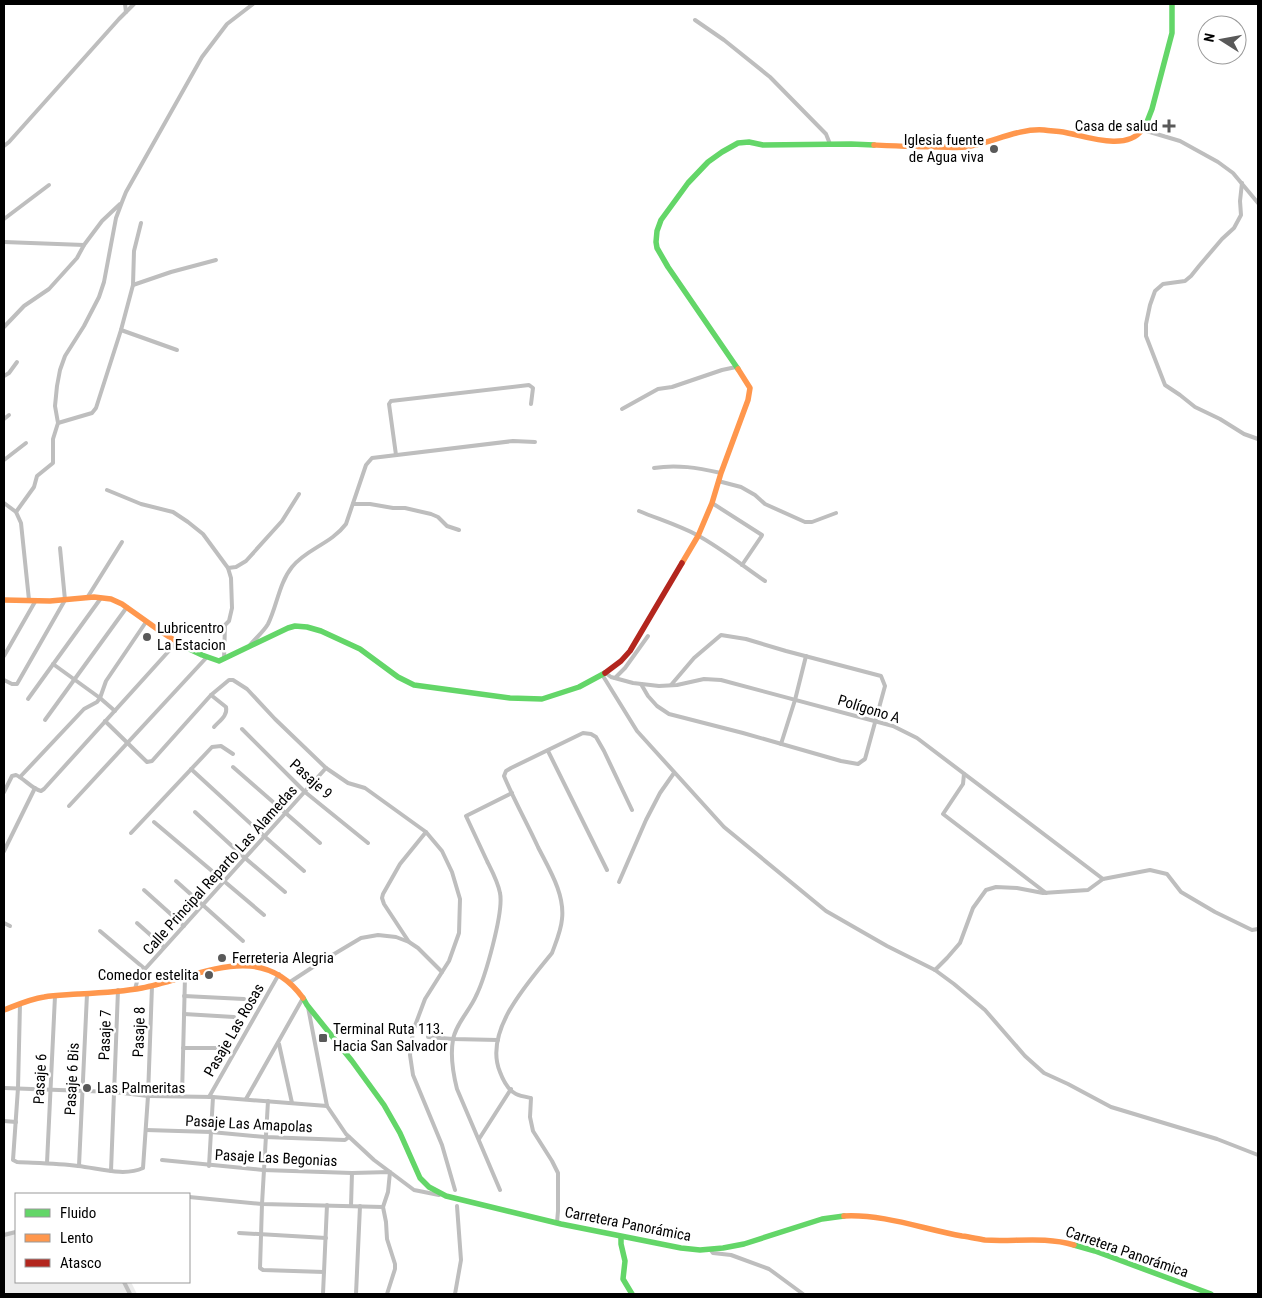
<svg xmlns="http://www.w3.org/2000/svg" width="1262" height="1298" font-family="'Roboto Condensed',sans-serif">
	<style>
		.green { fill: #ececec }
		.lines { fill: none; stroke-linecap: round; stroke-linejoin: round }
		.street { stroke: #bebebe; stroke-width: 4 }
		.fast { stroke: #63d668; stroke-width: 5.5 }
		.slow { stroke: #ff974d; stroke-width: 5.5 }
		.jam { stroke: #b3261e; stroke-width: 5.5 }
		.poi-dot { fill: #595959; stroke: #fff; stroke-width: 2 }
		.labels { text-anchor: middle; stroke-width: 5; stroke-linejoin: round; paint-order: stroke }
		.poi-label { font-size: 15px; fill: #000; stroke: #fff; text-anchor: start }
		.street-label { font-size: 15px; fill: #000; stroke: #fff }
	</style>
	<rect width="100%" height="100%" fill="#fff"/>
	<path class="green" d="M16,1230V1282H131L137,1294H4V1232Z"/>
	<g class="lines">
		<g class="street">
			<path d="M125,4L126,12"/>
			<path d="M695,20L724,40L770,77L826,134L830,144"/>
			<path d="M1143,130L1180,141L1218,162L1233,173L1258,203"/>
			<path d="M4,146L9,142L119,19L134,4"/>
			<path d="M1242,183L1240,201L1241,215L1234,228L1222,239L1199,266L1191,276L1185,281L1163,284L1155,291L1150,305L1146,324V336L1165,385L1180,395L1195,407L1220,419L1244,434L1258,439"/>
			<path d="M4,219L49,185"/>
			<path d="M4,242L84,245L102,221L120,204"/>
			<path d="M133,285L134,251L141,223"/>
			<path d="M4,327L24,306L49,289L77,258L84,245"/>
			<path d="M121,330L177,350"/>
			<path d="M4,376L9,373L17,362"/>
			<path d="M622,409L658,389L672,387L722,370L736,367"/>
			<path d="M4,419L9,415"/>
			<path d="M58,423L92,413L96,408L121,330L133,285L171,272L216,260"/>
			<path d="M396,455L389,404L391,401L529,385L533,388L531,404"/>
			<path d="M4,460L26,443"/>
			<path d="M654,468C677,464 698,468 721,473"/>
			<path d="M718,481L741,487L755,495L765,504L805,522H812L836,513"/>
			<path d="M107,490L141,504L173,512L188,522L203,534L228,568L231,578L232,608L229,621L225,625L224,659"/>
			<path d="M4,503L16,512L21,523L29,600"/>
			<path d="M712,503L762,535L761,537L742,565"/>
			<path d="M353,504H370L393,508H405L431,514L438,517L447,526L459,530"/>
			<path d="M639,511C658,519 678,525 697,535C721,548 743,566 765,581"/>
			<path d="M16,512L34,487L37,476L53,463V439L58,423L55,406L57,386L60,370L65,356L84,326L99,297L104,282L116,218L122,202L126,192L202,57L227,24L253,4"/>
			<path d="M228,568L236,567L246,561L282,521L299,494"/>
			<path d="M87,598L122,542"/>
			<path d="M250,645C256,638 264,631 268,624C277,606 279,583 292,567C306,549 331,544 346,524L366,465L372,458L513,441L535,442"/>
			<path d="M4,656L36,600"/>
			<path d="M53,664L100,698L115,711"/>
			<path d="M607,674L611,677L633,683L659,686L677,685L704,679L721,680L893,726L917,738L1103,879"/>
			<path d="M603,676L637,731L724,827L826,911L887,946L935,970L954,984L985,1010L1025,1056L1044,1073L1068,1084L1111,1107L1217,1139L1258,1155"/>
			<path d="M615,678L625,668L648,636"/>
			<path d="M4,680L12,684H17L65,600L60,548"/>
			<path d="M641,684L648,696L657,706L669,714L743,733L841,761L858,764L865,759L885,686L881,676L786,651L746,639L721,635L694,658L671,685"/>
			<path d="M211,695L226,707C228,716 219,721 214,727"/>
			<path d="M28,699L101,598"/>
			<path d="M45,720L127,607"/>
			<path d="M105,721L147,762L152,761L211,695L229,680H233L247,689L275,719L326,768L348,783L365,788L426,832L442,851L452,872L460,899L459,933L449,961L425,999L413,1031L410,1055L413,1075L442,1145L455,1190"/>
			<path d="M242,729L305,792L368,843"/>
			<path d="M781,744L795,700L806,656"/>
			<path d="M548,751L607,870"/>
			<path d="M233,767L320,843"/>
			<path d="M191,769L264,836L304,871"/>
			<path d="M964,774L963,784L943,814L1046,893"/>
			<path d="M20,777L84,709L97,702L100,698L106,681L146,622"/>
			<path d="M4,792L12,776L16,775C25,779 32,789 41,791L44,789L177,642"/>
			<path d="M69,806L207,657"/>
			<path d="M195,812L245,858L285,892"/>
			<path d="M154,822L264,915"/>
			<path d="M131,833L212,747L221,746L233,754"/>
			<path d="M4,851L35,788"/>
			<path d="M176,881L243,941"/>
			<path d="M619,882L646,820L660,793L674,773"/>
			<path d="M144,890L184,926"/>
			<path d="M4,923L10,926"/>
			<path d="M137,923L164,947"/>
			<path d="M100,931L145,969"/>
			<path d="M409,942L384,904L382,898L383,894L400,864L426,832"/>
			<path d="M935,970L947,958L960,943L973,908L986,890L996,887L1017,888L1043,893L1088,890L1103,879L1150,870L1167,874L1181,892L1215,912L1252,930L1258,929"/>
			<path d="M290,982L319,963L361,938L378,935L396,937L409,942L418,948L442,972"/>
			<path d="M135,989L138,978L145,969L326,768"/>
			<path d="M184,996L244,999"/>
			<path d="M20,1004L18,1088L13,1160L17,1162C37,1163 58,1163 78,1166C98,1168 124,1177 143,1168L148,1096L152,986"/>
			<path d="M308,1007L327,1106L346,1134L374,1160L414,1190L439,1195"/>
			<path d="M184,1014L234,1017"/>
			<path d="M428,1037L453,1039L498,1040"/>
			<path d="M279,1044L292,1103"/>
			<path d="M183,1048H217"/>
			<path d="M4,1088L114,1092L148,1096L213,1097L327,1106"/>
			<path d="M182,1096L185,977"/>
			<path d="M209,1097L279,974"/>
			<path d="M246,1099L303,998"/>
			<path d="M268,1101L262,1204L260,1268L263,1270L324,1272"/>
			<path d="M4,1121L16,1122"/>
			<path d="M146,1130L211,1132L265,1137L345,1140L349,1137"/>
			<path d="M479,1139L511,1089"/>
			<path d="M162,1160L263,1170L352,1173L390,1172L388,1192L383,1207L386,1222L387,1239L395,1264V1269L387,1294"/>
			<path d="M47,1163L55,996"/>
			<path d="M79,1166L87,994"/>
			<path d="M209,1166L213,1097"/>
			<path d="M111,1171L118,990"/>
			<path d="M500,1190L457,1089C453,1073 450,1056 453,1040C455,1025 470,1010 476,996C485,978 504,912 500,893C498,882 492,871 487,861C480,846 473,831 466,816L512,793"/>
			<path d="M189,1197L262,1204L383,1207"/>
			<path d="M351,1206L352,1173"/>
			<path d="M557,1223L558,1211V1173L552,1161L533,1131L530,1117L531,1098C526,1097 520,1096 516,1094C508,1090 503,1080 500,1072C483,1031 528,983 552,953C556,942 561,931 562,919C565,894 549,869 538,847C527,823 514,800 504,776L506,771L511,768L583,733L591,734L596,737L604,751L632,810"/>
			<path d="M239,1233L326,1238"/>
			<path d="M4,1235L16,1232"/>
			<path d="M710,1249L713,1253L731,1255L769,1269L803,1294"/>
			<path d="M124,1282L130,1294"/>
			<path d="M323,1294L327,1205"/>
			<path d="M356,1294L360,1206"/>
			<path d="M455,1294L461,1260L457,1206"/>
		</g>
		<g class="fast">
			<path d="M1142,130L1145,127L1152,109L1172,33V4"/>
			<path d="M738,369L668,267L657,248L656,242L657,231L661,220L688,183L708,162L722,152L738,143L749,142L763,145L851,144L874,145"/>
			<path d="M185,647L202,655L219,661L288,628L295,626L307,627L321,631L360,649L398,677L414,685L510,698L542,699L579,687L605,673"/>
			<path d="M303,998L307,1005L352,1061L384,1105L400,1133L420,1178L429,1187L446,1196L561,1224L681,1248L700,1250L723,1248L744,1244L822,1219L844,1216"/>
			<path d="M621,1237V1244L625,1261L623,1279L632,1294"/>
			<path d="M1074,1245L1095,1251L1211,1294"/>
		</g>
		<g class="slow">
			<path d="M874,145C896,146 917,147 939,147C948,147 957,148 966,147C992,143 1018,128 1044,130C1050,131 1057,131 1063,132C1085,136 1126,152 1142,130"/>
			<path d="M682,563L698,536L712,503L721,473L748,400L750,388L738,369"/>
			<path d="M4,600L50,601L94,597L111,599L122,604L160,631L185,647"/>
			<path d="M4,1010C17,1005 30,999 44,997C55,995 66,995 78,994C99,993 121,992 142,988C175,982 217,963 250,966C272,968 290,980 303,998"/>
			<path d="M844,1216C884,1214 923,1229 962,1236C970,1237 978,1239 985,1240C1015,1242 1044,1236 1074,1245"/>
		</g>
		<path class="jam" d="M605,673L621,661L630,651L682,563"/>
	</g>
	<g class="poi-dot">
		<path d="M1166.5 118.5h5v5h5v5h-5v5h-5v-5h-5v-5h5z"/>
		<circle cx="994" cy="149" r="5"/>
		<circle cx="147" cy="637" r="5"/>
		<circle cx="222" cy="958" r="5"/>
		<circle cx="209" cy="975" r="5"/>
		<rect x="318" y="1033" width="10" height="10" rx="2.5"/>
		<circle cx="87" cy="1088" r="5"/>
	</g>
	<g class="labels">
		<g class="poi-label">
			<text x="1158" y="131" text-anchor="end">Casa de salud</text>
			<text x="984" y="145" text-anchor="end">Iglesia fuente<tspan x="984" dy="17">de Agua viva</tspan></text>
			<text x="157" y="633">Lubricentro<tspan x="157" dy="17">La Estacion</tspan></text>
			<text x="232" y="963">Ferreteria Alegria</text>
			<text x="199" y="980" text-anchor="end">Comedor estelita</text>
			<text x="333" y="1034">Terminal Ruta 113.<tspan x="333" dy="17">Hacia San Salvador</tspan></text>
			<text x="97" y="1093">Las Palmeritas</text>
		</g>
		<g class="street-label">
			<text transform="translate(869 709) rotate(17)" y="5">Polígono A</text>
			<text transform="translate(311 779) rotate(42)" y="5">Pasaje 9</text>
			<text transform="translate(220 870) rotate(-48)" y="5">Calle Principal Reparto Las Alamedas</text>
			<text transform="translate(234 1030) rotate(-60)" y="5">Pasaje Las Rosas</text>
			<text transform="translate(139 1032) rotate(-88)" y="5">Pasaje 8</text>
			<text transform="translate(105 1035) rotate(-88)" y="5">Pasaje 7</text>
			<text transform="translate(40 1079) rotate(-87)" y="5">Pasaje 6</text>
			<text transform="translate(72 1079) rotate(-87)" y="5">Pasaje 6 Bis</text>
			<text transform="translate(249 1124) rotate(3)" y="5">Pasaje Las Amapolas</text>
			<text transform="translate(276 1158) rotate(3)" y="5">Pasaje Las Begonias</text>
			<text transform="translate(628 1224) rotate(11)" y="5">Carretera Panorámica</text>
			<text transform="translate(1127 1252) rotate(19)" y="5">Carretera Panorámica</text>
		</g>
	</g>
	<rect width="1262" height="1298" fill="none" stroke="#000000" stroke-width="10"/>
	<rect x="15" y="1193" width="175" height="90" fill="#ffffff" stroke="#999999"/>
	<rect x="25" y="1209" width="25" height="8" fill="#63d668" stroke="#999999"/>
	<text x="60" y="1218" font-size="15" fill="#000000">Fluido</text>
	<rect x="25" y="1234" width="25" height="8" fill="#ff974d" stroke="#999999"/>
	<text x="60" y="1243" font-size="15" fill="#000000">Lento</text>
	<rect x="25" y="1259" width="25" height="8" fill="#b3261e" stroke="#999999"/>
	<text x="60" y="1268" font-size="15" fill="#000000">Atasco</text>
	<g transform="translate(1222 40) rotate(281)"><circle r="24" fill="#ffffff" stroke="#999999"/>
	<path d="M0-4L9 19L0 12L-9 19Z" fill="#595959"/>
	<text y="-8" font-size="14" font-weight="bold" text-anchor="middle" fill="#000000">N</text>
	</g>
</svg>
